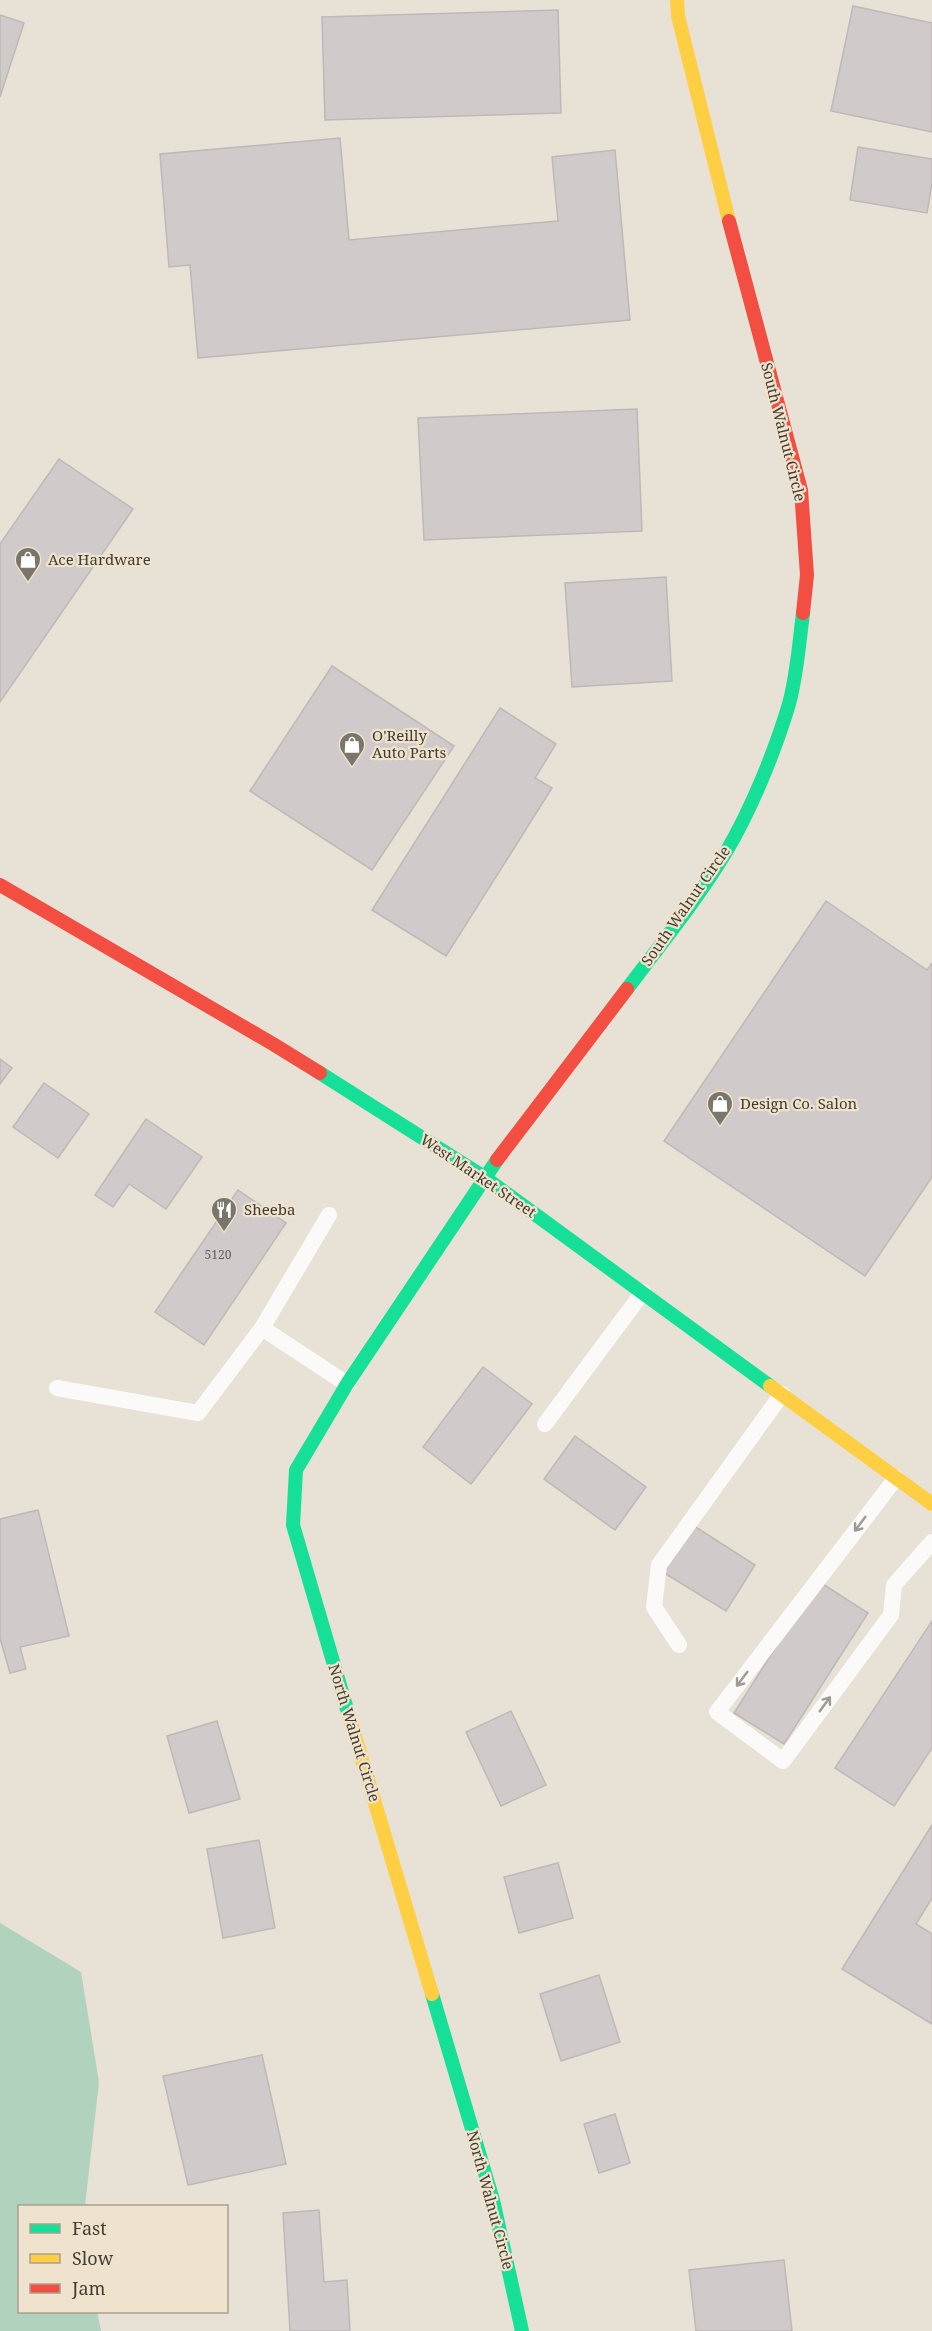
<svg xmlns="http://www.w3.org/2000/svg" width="932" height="2331" font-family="'Noto Serif',serif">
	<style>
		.green { fill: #b1d2bc }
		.building { fill: #d0cbca; stroke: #beb8b7; stroke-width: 1.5 }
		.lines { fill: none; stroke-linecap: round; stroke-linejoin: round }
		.lane { stroke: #fcfaf9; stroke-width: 16 }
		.fast { stroke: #16e098; stroke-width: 14 }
		.slow { stroke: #ffcf43; stroke-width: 14 }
		.jam { stroke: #f24e42; stroke-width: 14 }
		.oneway { stroke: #9e9b96 }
		.labels { text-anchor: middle; stroke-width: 4.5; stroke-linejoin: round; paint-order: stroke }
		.number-label { font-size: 12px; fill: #656059 }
		.street-label { font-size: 15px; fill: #413c33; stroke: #f0e3cd }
		.poi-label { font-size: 15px; fill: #413c33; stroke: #f0e3cd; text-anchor: start }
	</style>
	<rect width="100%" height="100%" fill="#e8e1d5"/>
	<path class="green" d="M0,1923L81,1972L99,2082L85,2206H20V2312H97L101,2331H0Z"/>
	<g class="building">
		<path d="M853,6L932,23V132L831,111Z"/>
		<path d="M558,10L561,113L325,120L322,17Z"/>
		<path d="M0,15L24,23L0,97Z"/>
		<path d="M340,138L349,240L558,221L552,157L615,150L630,320L198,358L190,265L169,267L160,154Z"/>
		<path d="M858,147L932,159V183L927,213L850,200Z"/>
		<path d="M637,409L642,531L424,540L418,418Z"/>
		<path d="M59,459L133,509L0,702V544Z"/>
		<path d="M666,577L672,681L572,687L565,583Z"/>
		<path d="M332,666L454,746L372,870L250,791Z"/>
		<path d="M500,708L556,744L535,778L552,788L446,956L372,910Z"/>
		<path d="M826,901L927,970L932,963V1177L865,1276L664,1141Z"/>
		<path d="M0,1059L12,1068L0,1084Z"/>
		<path d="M44,1083L89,1114L58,1158L13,1127Z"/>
		<path d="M146,1119L202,1157L166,1209L129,1184L113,1207L95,1195Z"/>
		<path d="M238,1190L286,1223L204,1345L155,1312Z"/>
		<path d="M483,1367L532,1404L471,1484L423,1447Z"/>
		<path d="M575,1436L646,1487L615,1530L544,1479Z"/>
		<path d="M38,1510L69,1636L20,1647L26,1669L10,1673L0,1638V1519Z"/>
		<path d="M691,1524L755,1565L726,1611L661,1571Z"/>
		<path d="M818,1581L868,1613L784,1744L734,1713Z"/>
		<path d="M932,1621V1748L894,1806L835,1768Z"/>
		<path d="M511,1711L546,1785L501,1806L466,1732Z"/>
		<path d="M217,1721L240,1799L189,1813L167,1736Z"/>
		<path d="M932,1825V1898L916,1924L932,1934V2024L842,1969Z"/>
		<path d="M259,1840L275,1928L223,1938L207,1849Z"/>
		<path d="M558,1863L573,1918L519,1933L504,1877Z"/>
		<path d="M599,1975L620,2042L561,2061L540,1994Z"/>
		<path d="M262,2055L286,2164L188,2185L163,2076Z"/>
		<path d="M615,2114L630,2163L599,2173L584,2124Z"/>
		<path d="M319,2210L324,2282L347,2280L350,2331H290L283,2213Z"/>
		<path d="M784,2260L792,2331H696L689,2270Z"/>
	</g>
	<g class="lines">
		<g class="lane">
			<path d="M262,1328L347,1384"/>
			<path d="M57,1388L198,1413L262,1328L329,1215"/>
			<path d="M545,1424L643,1292"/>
			<path d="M896,1478L717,1712L783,1761L891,1615L894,1585L932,1542"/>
			<path d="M679,1645L654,1607L659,1565L782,1394"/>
		</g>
		<g class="fast">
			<path d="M627,989C661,944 697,900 726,852C751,810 775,751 789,704C797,675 799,644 803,613"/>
			<path d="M320,1073L484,1177L770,1386"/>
			<path d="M349,1716L293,1525L296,1470L347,1384L497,1160"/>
			<path d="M432,1994L493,2200L522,2331"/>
		</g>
		<g class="slow">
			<path d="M677,0L678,16L729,221"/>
			<path d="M770,1386L932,1504"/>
			<path d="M349,1716L432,1994"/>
		</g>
		<g class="jam">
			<path d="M729,221L801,490L807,575L803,613"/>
			<path d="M0,885L273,1044L320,1073"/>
			<path d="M497,1160L627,989"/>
		</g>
	</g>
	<defs><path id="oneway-shaft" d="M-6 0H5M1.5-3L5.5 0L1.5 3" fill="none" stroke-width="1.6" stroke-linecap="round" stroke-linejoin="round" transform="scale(1.5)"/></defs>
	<g class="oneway">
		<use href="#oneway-shaft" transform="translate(860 1524) rotate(127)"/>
		<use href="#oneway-shaft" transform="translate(742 1679) rotate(127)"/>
		<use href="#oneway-shaft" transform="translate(825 1704) rotate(-54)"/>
	</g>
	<defs>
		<symbol id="shop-pin" viewBox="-11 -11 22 30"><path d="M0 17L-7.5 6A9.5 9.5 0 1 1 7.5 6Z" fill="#7b766c" stroke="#f0e3cd"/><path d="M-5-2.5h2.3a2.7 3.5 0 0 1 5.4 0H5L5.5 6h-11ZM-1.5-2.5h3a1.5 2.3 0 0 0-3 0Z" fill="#fff"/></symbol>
		<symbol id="restaurant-pin" viewBox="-11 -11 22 30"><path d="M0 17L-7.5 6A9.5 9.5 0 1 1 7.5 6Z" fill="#7b766c" stroke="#f0e3cd"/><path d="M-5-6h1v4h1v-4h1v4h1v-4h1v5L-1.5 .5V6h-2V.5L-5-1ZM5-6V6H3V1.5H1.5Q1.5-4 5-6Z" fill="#fff"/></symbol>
	</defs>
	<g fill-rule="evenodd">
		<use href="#shop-pin" x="13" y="545" width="30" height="40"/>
		<use href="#shop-pin" x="337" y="730" width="30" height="40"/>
		<use href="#shop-pin" x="705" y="1089" width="30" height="40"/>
		<use href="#restaurant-pin" x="209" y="1195" width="30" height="40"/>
	</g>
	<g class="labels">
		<g class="number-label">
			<text x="218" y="1259">5120</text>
		</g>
		<g class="street-label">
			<text transform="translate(783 432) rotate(76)" y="5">South Walnut Circle</text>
			<text transform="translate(686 906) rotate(-55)" y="5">South Walnut Circle</text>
			<text transform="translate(478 1176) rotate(34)" y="5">West Market Street</text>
			<text transform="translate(354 1733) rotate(73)" y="5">North Walnut Circle</text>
			<text transform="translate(490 2200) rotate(75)" y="5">North Walnut Circle</text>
		</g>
		<g class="poi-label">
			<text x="48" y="565">Ace Hardware</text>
			<text x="372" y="741">O'Reilly<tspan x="372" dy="17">Auto Parts</tspan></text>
			<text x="740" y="1109">Design Co. Salon</text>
			<text x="244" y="1215">Sheeba</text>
		</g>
	</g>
	<rect x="18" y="2205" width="210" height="108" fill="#f0e3cd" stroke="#aaa08f" stroke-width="1.5"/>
	<rect x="30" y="2224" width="30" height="9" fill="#16e098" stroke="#aaa08f" stroke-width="1.5"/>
	<text x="72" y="2235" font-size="18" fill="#413c33">Fast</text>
	<rect x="30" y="2254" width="30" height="9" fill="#ffcf43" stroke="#aaa08f" stroke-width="1.5"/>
	<text x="72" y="2265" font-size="18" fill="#413c33">Slow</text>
	<rect x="30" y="2284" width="30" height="9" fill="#f24e42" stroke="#aaa08f" stroke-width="1.5"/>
	<text x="72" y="2295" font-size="18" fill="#413c33">Jam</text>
</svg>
